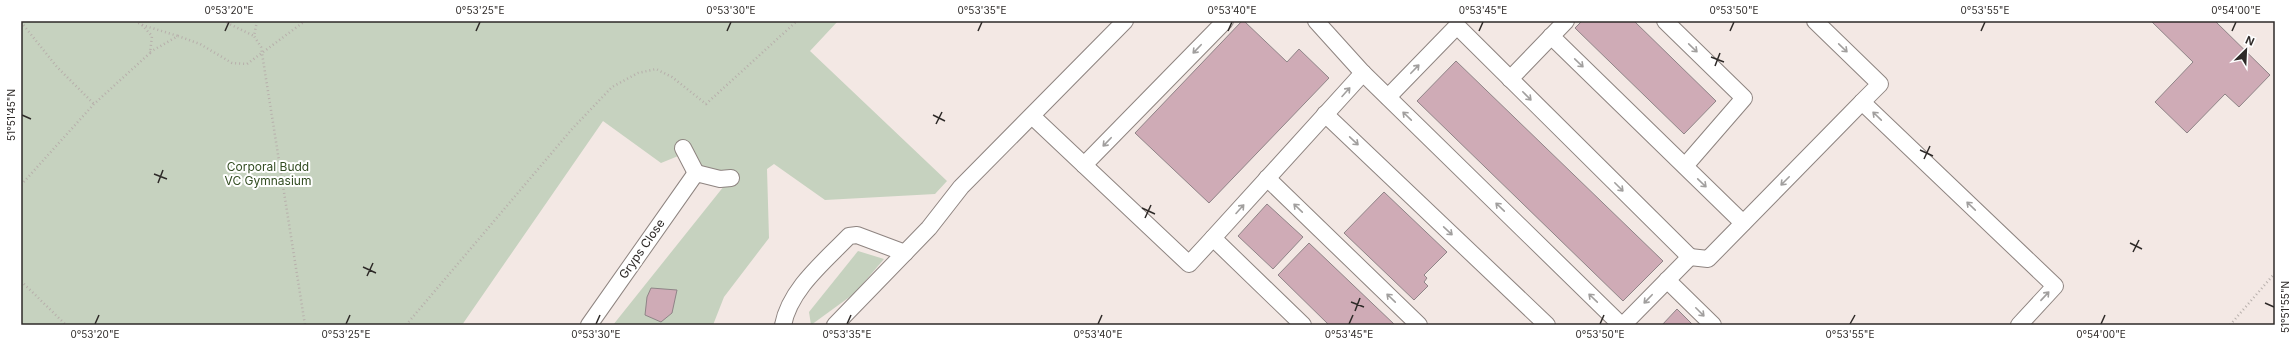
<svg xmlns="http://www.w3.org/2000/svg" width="2296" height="346" font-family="Inter,sans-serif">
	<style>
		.green { fill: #c6d2bf }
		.building { fill: #cfabb6; stroke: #8f8487 }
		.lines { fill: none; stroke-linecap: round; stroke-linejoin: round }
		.minor-casing { stroke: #8e8480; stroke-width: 18 }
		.path { stroke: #b7afab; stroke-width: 2.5; stroke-dasharray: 1 3; stroke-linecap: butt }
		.minor { stroke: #fff; stroke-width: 16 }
		.oneway { stroke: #a19f9e }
		.ticks { fill: none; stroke: #2e2a28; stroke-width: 1.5 }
		.labels { text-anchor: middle; stroke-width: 4; stroke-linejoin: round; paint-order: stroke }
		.park-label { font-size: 12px; fill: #334d22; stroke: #fff }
		.street-label { font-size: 12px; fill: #2e2a28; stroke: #fff }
		.neatline { fill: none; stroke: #2e2a28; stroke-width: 1.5 }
		.ticks-label { font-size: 10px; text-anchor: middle; fill: #2e2a28 }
	</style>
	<rect width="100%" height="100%" fill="#f3e8e4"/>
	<g class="green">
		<path d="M21,21H838L810,51L947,181L935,194L825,200L774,164L767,169L769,238L724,297L713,325H613L732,176L710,177L688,152L661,163L603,121L462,325H21Z"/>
		<path d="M858,251L884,259L855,293L811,325L809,312Z"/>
	</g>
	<g class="building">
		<path d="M1242,21H1244L1287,62L1299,49L1329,78L1209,203L1135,133Z"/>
		<path d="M1582,21H1634L1716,101L1684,134L1575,28Z"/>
		<path d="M2151,21H2215L2270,75L2239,107L2225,94L2187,133L2155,102L2193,62Z"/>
		<path d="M1456,61L1663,261L1623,301L1417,101Z"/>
		<path d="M1384,192L1447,252L1424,275L1427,278L1424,282L1428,286L1414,300L1344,233Z"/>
		<path d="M1267,204L1303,237L1273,269L1238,236Z"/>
		<path d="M1309,243L1395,325H1329L1278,275Z"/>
		<path d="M651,288L677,290L672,313L661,322L645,315L647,297Z"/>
		<path d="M1677,309L1693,325H1662Z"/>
	</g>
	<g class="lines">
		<defs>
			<g id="minor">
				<path d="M1316,21L1363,73L1621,325"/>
				<path d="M1665,21L1744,98L1685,166"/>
				<path d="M1815,21L1880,84L1862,102"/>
				<path d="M1551,36L1743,223"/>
				<path d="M1510,79L1566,21"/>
				<path d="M1388,97L1457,26L1690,257L1623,325"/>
				<path d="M1325,114L1547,325"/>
				<path d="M1032,116L1189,264L1213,238L1303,325"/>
				<path d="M683,148L696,173"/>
				<path d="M1084,165L1225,21"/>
				<path d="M1267,178L1419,325"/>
				<path d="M1213,238L1363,73"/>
				<path d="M1690,257L1708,259L1862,102L2055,286L2019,325"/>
				<path d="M1667,280L1713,325"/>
				<path d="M589,325L696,173L720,179L731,178"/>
				<path d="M783,325C790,289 824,262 849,236L857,235L905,253"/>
				<path d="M835,325L929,228L961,187L1125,21"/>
			</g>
		</defs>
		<use href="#minor" class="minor-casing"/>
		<g class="path">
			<path d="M223,21L254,36"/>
			<path d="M257,21L254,36L261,47L305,325"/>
			<path d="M21,22L57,67L94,104"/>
			<path d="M142,25L178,36"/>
			<path d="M150,52L178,36L200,44L232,63L247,64L305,21"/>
			<path d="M21,185L94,104L150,53L152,36L142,25L135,21"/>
			<path d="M21,281L66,325"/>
			<path d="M406,325L572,129L612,87L638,73L656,69L672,77L706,104L797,21"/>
			<path d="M2230,325L2275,273"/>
		</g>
		<use href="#minor" class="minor"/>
	</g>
	<defs><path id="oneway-shaft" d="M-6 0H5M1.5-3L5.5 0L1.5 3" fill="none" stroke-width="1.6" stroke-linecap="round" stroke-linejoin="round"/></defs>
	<g class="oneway">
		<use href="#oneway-shaft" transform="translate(1693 48) rotate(44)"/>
		<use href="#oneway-shaft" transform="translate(1843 48) rotate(44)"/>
		<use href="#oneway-shaft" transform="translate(1197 49) rotate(134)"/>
		<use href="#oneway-shaft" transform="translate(1579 63) rotate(44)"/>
		<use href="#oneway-shaft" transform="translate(1415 69) rotate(-46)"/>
		<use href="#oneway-shaft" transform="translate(1346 92) rotate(-48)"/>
		<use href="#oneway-shaft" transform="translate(1527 96) rotate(45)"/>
		<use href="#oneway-shaft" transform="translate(1407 116) rotate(-136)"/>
		<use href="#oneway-shaft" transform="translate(1877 116) rotate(-136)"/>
		<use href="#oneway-shaft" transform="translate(1354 141) rotate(43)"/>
		<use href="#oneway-shaft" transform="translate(1107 142) rotate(134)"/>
		<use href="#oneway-shaft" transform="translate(1785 181) rotate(135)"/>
		<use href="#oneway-shaft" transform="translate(1702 183) rotate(44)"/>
		<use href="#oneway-shaft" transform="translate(1619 187) rotate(45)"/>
		<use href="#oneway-shaft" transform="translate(1971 206) rotate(-136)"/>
		<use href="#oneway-shaft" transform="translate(1500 207) rotate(-136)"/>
		<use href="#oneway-shaft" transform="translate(1298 208) rotate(-136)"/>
		<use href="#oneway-shaft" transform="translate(1240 209) rotate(-48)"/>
		<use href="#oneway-shaft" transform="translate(1448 231) rotate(43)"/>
		<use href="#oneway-shaft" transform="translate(2045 296) rotate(-47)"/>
		<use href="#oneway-shaft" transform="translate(1391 298) rotate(-136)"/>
		<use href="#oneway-shaft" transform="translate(1593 298) rotate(-136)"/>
		<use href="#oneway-shaft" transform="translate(1648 299) rotate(134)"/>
		<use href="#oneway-shaft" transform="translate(1700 312) rotate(45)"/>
	</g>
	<path class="ticks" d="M225,31L229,22M476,31L480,22M727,31L731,22M978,31L982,22M1228,31L1232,22M1479,31L1483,22M1730,31L1734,22M1981,31L1985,22M2232,31L2236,22M1711,57L1724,62M1715,66L1720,53M22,115L31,119M933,115L945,121M936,124L942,112M1920,150L1933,156M1924,159L1930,146M154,174L167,179M158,183L163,170M1142,208L1155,214M1145,218L1151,205M2130,243L2142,249M2133,252L2139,240M363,267L376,273M367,276L373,263M1351,302L1364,307M2265,303L2274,307M1355,311L1360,298M95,324L99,315M346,324L350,315M596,324L600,315M847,324L851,315M1098,324L1102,315M1349,324L1353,315M1600,324L1604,315M1850,324L1855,315M2101,324L2105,315"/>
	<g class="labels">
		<g class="park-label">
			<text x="268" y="171">Corporal Budd<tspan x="268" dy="14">VC Gymnasium</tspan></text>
		</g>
		<g class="street-label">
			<text transform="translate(642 249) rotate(-55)" y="4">Gryps Close</text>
		</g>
	</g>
	<rect width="2296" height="346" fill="none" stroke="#ffffff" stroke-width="44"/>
	<g transform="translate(2246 50) rotate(24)" stroke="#ffffff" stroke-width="3" paint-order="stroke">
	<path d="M0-3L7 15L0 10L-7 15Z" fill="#2e2a28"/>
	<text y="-6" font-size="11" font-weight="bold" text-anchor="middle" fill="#2e2a28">N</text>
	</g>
	<rect x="22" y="22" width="2252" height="302" class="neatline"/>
	<g class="ticks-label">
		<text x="229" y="14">0°53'20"E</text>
		<text x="480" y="14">0°53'25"E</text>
		<text x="731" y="14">0°53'30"E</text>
		<text x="982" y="14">0°53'35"E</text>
		<text x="1232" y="14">0°53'40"E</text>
		<text x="1483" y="14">0°53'45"E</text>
		<text x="1734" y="14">0°53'50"E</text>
		<text x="1985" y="14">0°53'55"E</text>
		<text x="2236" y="14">0°54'00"E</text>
		<text transform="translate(11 115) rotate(-90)" y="4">51°51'45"N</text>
		<text transform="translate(2285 307) rotate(-90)" y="4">51°51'55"N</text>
		<text x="95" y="338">0°53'20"E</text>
		<text x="346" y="338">0°53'25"E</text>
		<text x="596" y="338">0°53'30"E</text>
		<text x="847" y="338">0°53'35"E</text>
		<text x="1098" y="338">0°53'40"E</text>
		<text x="1349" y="338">0°53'45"E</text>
		<text x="1600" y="338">0°53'50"E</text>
		<text x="1850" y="338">0°53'55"E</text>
		<text x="2101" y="338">0°54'00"E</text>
	</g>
</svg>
